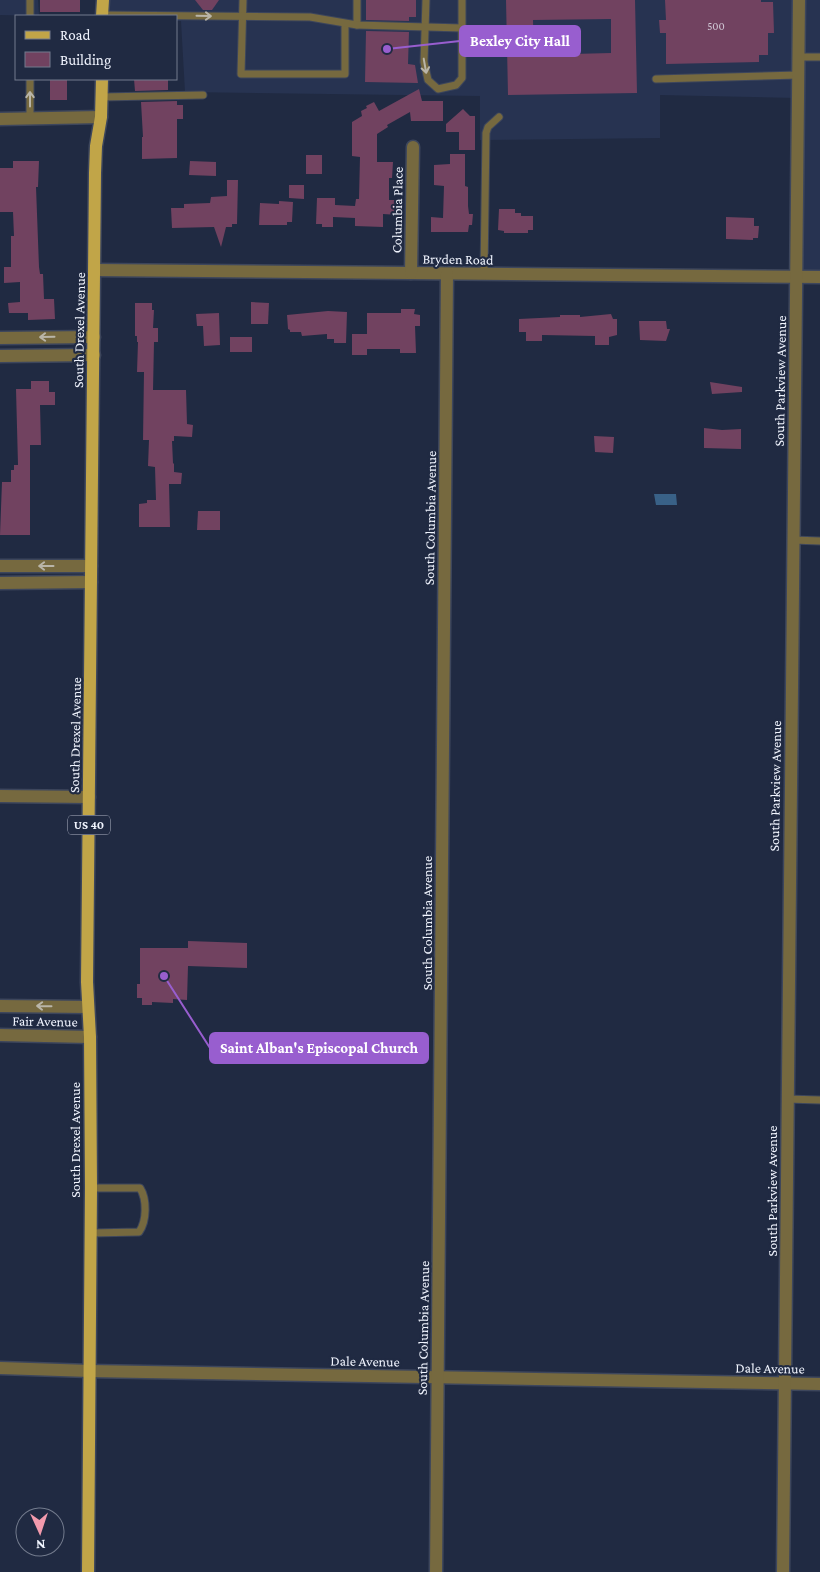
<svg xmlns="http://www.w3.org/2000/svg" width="820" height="1572" font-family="'Crimson Pro',serif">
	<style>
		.built { fill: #273351 }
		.water { fill: #396187 }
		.building { fill: #714260; fill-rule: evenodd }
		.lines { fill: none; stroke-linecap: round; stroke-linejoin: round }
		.service-casing { stroke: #3d465c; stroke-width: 9 }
		.minor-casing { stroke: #3d465c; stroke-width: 15 }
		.primary-casing { stroke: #3d465c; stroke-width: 15 }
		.service { stroke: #76693f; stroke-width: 7 }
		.minor { stroke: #76693f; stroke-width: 12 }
		.primary { stroke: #c1a548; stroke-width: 12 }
		.oneway { stroke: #b9b5a8 }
		.labels { text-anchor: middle; stroke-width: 4.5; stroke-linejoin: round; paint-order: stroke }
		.number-label { font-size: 11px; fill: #d0c8d6 }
		.shield { fill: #202a42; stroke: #b2b7c6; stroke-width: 1 }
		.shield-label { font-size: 12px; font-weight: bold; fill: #f0f4fe }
		.street-label { font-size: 14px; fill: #f0f4fe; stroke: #202a42 }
		.leader { fill: none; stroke: #985ecf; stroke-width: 2 }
		.callout-dot { fill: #985ecf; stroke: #202a42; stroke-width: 2 }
		.callout { fill: #985ecf; stroke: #985ecf; stroke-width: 2 }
		.callout-label { font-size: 15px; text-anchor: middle; font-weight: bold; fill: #fff }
	</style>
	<rect width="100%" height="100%" fill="#202a42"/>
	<g class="built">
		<path d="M0,0H38L39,16L0,15Z"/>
		<path d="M101,0H820V279L798,278L797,98L660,95V138L480,140V96L185,92L181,21H176V16H102Z"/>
	</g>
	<path class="water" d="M654,494H676L677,505H656Z"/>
	<g class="building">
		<rect x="40" y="0" width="40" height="12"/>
		<path d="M195,0H219L212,10H203Z"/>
		<path d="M366,0H416V17H409V21L366,20Z"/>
		<path d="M506,0H635L637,93L508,95ZM611,19V53L534,55L533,20Z"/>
		<path d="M665,0H761V2H773L774,33H768V55H759V62L666,64V33H660L659,20H666Z"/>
		<path d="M366,31L409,32L408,64L415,65L418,83L365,82Z"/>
		<rect x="50" y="79" width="17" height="21"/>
		<path d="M134,79H168V90L135,91Z"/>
		<path d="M419,89L422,101H443V121H411L410,112L387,125L388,127L377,134V162H393L392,178H389V200H399L398,215L383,214V227L355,226V218L333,217V227H322V224H316L317,198H335V205L355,206L356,199H359L360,157L352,156V122L362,116L361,111L367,108L366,106L374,102L379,111Z"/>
		<path d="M177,101V105H183V119H177V158L142,159V137H143L141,102Z"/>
		<path d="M463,109L470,116H475V150H459V132H446V124Z"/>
		<path d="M450,154H465V186L468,187V206L469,214H473L472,225H469L468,232H431V217L443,218L444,186L434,185V165L450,164Z"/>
		<rect x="306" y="155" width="16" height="19"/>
		<path d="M13,161H39L38,187H36L39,267L40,274H43L44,299H54L55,319L28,320V313H9L8,303L20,302V282L4,283V267H11V236H14L13,212H0V168H13Z"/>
		<path d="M190,161L216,162V176L189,175Z"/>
		<path d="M227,180H238L237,224H232V227H226L221,247L214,227L172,228L171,208H184V204L210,203L211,197L227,196Z"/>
		<path d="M289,185H304V199L289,198Z"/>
		<path d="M279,201L293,202L292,222H287V225H259L260,203L279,204Z"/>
		<path d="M499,209H515V213H521V216H533V230H528V233H504V231L498,230Z"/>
		<path d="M726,217L754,218V226H759L758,238H753V240L726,239Z"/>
		<path d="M251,302L269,303L268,324H251Z"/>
		<path d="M135,303H152V310H154L153,328H158V342H154L153,390H186L187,424L193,425L192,437L174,436V441H172L173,463L174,464V472L182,473L181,484H169L170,527H139V504L147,503V500H156L155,467L148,466L149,440H143L144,372H137L138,342H137V336H135Z"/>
		<path d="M401,309H415L414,314L420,315V326H415L416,353H400V349H367V355H352V334H367V313H401Z"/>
		<path d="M328,311L347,312L346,343H334V339H327V334L302,336L301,332H290V330L288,329L287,315Z"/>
		<path d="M219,313L220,345L204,346L203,326H197L196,314Z"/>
		<path d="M611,314L613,319H617V335L609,337V345H595V336L542,335V341H526V332H519V319L560,317V315H580V317Z"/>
		<path d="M639,321H666L667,329H670L666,341L640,340Z"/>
		<rect x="230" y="337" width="22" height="15"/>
		<path d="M31,381H49V392H55V405H40L41,445H30V535H0L2,482H11V470H14V465H18L16,389H31Z"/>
		<path d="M710,382L742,387V392L712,394Z"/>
		<path d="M704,428L722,430L741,429V449L704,448Z"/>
		<path d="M594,436L614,437L613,453L595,452Z"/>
		<path d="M198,511H220V530H197Z"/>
		<path d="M188,941L247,943V968L188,966L187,1000L173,999V1003L152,1002V1005H142V998H137V984H140V948H188Z"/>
	</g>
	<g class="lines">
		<defs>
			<g id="service">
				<path d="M243,0L241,74H345V24"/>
				<path d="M357,0V25"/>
				<path d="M426,0L424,62L428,80L438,89L456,85L462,78V0"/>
				<path d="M102,15L310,17L357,25L462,28"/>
				<path d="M30,16V0"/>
				<path d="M798,57H820"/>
				<path d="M656,79L798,75"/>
				<path d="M101,97L203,95"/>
				<path d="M30,119V79"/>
				<path d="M484,274L486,133L488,127L499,117"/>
				<path d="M793,540L820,541"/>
				<path d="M787,1099L820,1100"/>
				<path d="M91,1233L139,1232C147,1221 147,1199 140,1188H91"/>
			</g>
			<g id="minor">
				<path d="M0,119L101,117"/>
				<path d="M95,270L820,277"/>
				<path d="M411,273L413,147"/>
				<path d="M0,338L94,337"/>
				<path d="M0,356L94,355"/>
				<path d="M0,566H91"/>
				<path d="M0,583L91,582"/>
				<path d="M0,796L89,797"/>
				<path d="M0,1006L88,1007"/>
				<path d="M0,1035L90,1037"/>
				<path d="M0,1368L90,1371L820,1384"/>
				<path d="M436,1572L447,274"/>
				<path d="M783,1572L799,0"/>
			</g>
			<g id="primary">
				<path d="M102,16L103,0"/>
				<path d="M88,1572L91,1188L90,1037L87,982L95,173L96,146L101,117L102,79"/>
			</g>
		</defs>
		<use href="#service" class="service-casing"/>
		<use href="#minor" class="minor-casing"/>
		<use href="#primary" class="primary-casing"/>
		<use href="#service" class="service"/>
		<use href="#minor" class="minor"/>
		<use href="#primary" class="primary"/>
	</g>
	<defs><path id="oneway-shaft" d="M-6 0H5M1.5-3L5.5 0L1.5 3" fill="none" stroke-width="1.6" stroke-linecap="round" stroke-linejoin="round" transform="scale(1.25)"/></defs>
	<g class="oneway">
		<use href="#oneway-shaft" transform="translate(204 16) rotate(1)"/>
		<use href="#oneway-shaft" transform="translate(425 66) rotate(80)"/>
		<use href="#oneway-shaft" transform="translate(30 99) rotate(-90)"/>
		<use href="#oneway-shaft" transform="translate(47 337) rotate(179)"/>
		<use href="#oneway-shaft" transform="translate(46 566) rotate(-180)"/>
		<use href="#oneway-shaft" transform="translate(44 1006) rotate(-179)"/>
	</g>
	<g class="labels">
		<g class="number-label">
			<text x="716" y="30">500</text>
		</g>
		<rect class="shield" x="68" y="815.5" width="42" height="19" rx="4"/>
		<g class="shield-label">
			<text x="89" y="829">US 40</text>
		</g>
		<g class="street-label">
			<text transform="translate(397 210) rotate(-89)" y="5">Columbia Place</text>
			<text transform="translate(458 259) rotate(1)" y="5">Bryden Road</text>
			<text transform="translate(79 330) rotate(-89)" y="5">South Drexel Avenue</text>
			<text transform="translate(780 381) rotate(-89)" y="5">South Parkview Avenue</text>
			<text transform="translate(430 518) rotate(-89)" y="5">South Columbia Avenue</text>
			<text transform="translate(75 735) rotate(-89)" y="5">South Drexel Avenue</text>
			<text transform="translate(775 786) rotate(-89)" y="5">South Parkview Avenue</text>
			<text transform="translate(427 923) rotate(-90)" y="5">South Columbia Avenue</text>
			<text transform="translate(45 1021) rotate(1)" y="5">Fair Avenue</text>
			<text transform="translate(75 1140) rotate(-90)" y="5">South Drexel Avenue</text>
			<text transform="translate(772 1191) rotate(-90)" y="5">South Parkview Avenue</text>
			<text transform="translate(423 1328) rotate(-89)" y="5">South Columbia Avenue</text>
			<text transform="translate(365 1361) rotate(1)" y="5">Dale Avenue</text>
			<text transform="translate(770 1368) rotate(1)" y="5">Dale Avenue</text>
		</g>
	</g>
	<path class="leader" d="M387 49L460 41M164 976L210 1048"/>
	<g class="callout-dot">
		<circle cx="387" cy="49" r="5"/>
		<circle cx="164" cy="976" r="5"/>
	</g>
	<g class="callout">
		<rect x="460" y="26" width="120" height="30" rx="5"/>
		<rect x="210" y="1033" width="218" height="30" rx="5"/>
	</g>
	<g class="callout-label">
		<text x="520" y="46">Bexley City Hall</text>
		<text x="319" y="1053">Saint Alban's Episcopal Church</text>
	</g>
	<rect x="15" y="15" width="162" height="65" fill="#202a42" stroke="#737b8d"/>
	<rect x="25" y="31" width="25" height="8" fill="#c1a548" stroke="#737b8d"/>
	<text x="60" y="40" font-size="15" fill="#f0f4fe">Road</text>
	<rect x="25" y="52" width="25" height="15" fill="#714260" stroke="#737b8d"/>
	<text x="60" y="65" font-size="15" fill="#f0f4fe">Building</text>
	<g transform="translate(40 1532) rotate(177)"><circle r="24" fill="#202a42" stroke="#737b8d"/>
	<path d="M0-4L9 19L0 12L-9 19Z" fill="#f29aad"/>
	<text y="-8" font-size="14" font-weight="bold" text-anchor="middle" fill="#f0f4fe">N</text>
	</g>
</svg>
